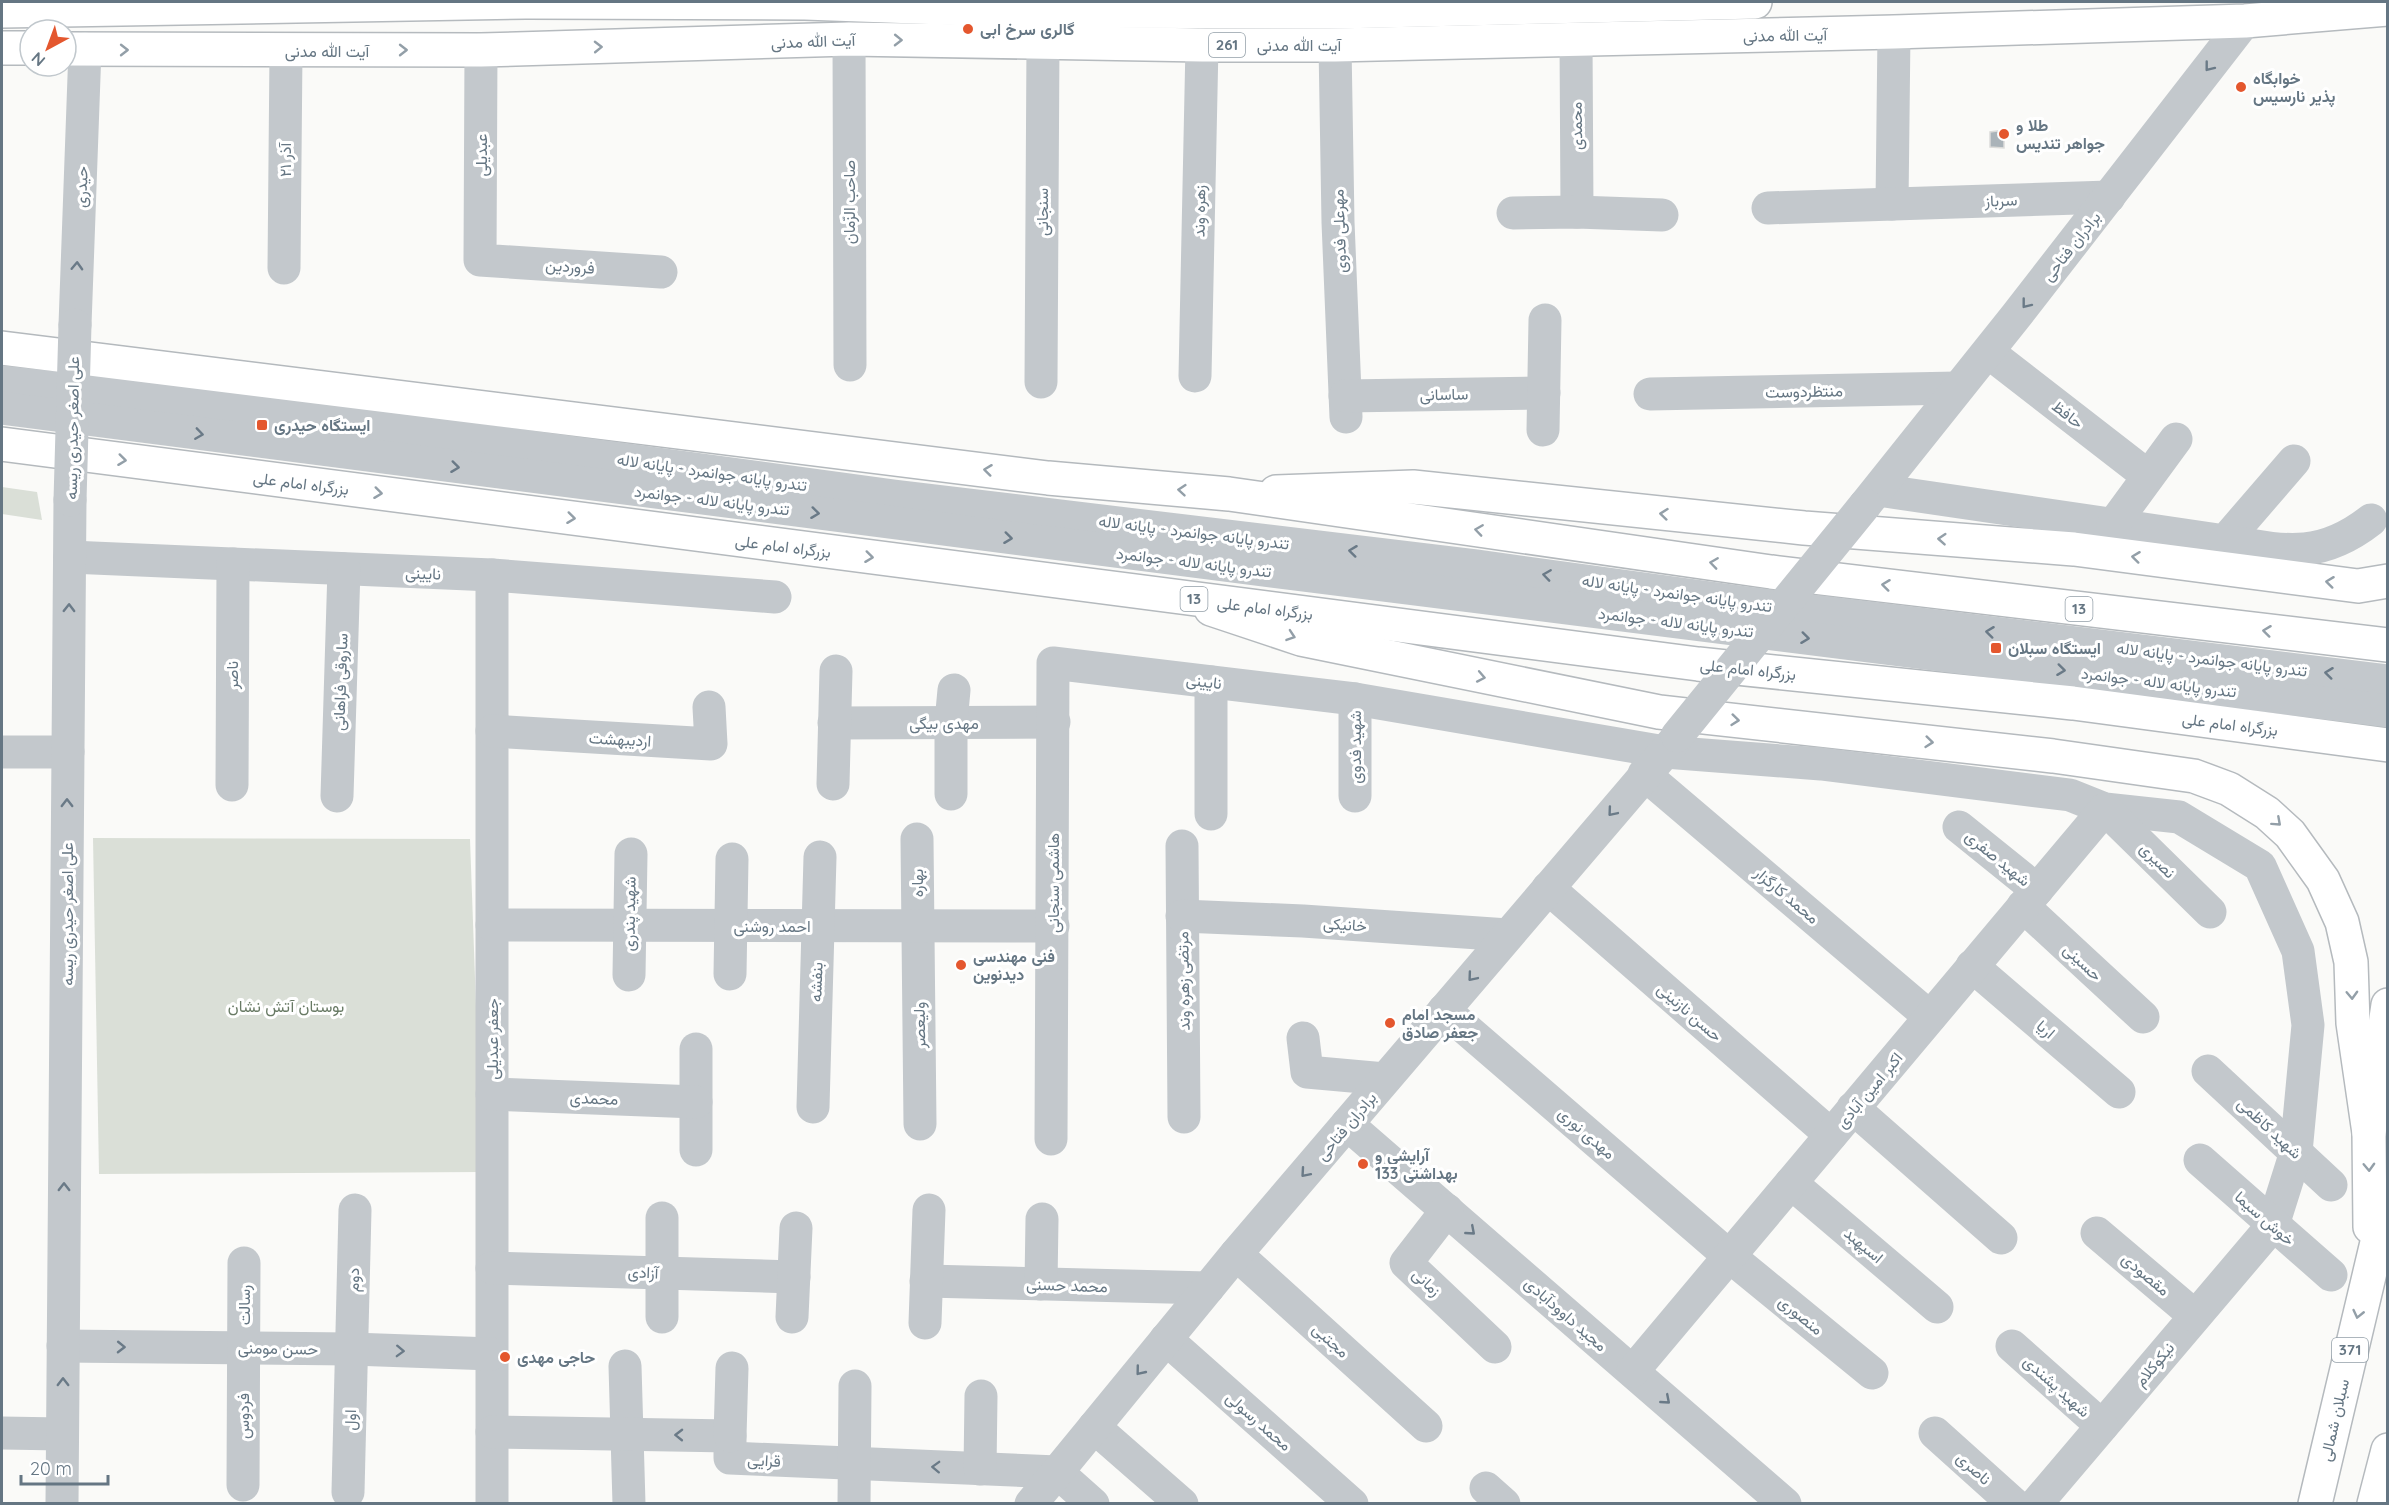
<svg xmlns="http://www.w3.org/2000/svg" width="2389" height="1505" font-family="Quicksand,Vazirmatn,sans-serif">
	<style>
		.green { fill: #dadfd7 }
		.building { fill: #aab3b9; stroke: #dcdcda; stroke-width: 1.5 }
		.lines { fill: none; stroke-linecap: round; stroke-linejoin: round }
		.major-casing { stroke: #b5babe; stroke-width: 36 }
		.highway-casing { stroke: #b4b9bd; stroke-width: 36 }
		.minor { stroke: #c3c8cc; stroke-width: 33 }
		.major { stroke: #fff; stroke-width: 33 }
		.highway { stroke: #fff; stroke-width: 33 }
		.minor-bridge { stroke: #c3c8cc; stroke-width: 33 }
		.oneway { stroke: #939fa8 }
		.oneway2 { stroke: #6a7a87 }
		.poi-dot { fill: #e4572e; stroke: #fff; stroke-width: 2 }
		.labels { text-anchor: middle; stroke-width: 6; stroke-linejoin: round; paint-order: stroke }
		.shield { fill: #fff; stroke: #939fa8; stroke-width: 1.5 }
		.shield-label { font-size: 15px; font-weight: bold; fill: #657683 }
		.poi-label { font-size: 16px; font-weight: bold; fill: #657683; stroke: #fff; text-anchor: start }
		.street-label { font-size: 16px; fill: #657683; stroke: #fff }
		.park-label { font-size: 16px; fill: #687a64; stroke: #fff }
	</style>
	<rect width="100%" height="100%" fill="#fafaf8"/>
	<g class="green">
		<path d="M2,487L37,492L42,520L2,514Z"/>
		<path d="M93,838L470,839L482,1172L99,1174Z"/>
	</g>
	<path class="building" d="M2004,130V148L1990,147V132Z"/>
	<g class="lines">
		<defs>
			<g id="major">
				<path d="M2,11L526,2L805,3L1026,11L1339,12L1755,2"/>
				<path d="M2,48H30"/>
				<path d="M66,49L481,50L849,39L1202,45H1335L1894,32L2245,21L2388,9"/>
				<path d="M1276,492L1413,487L1804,528L2074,549L2358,586L2388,581"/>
				<path d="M1211,609L1301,639L1659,712L2053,756L2194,776L2229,789L2267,813L2290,834L2323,880L2342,922L2351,962L2353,1023L2369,1133"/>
				<path d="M2370,1227L2369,1133L2388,1005"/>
				<path d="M2315,1504L2388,1196"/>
				<path d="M2374,1504L2388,1450"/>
			</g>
			<g id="highway">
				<path d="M2,348L1048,478L1229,494L1771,572L2388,645"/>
				<path d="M2,444L1698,664L2073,703L2388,745"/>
			</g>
		</defs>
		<use href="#major" class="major-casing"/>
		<use href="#highway" class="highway-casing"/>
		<g class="minor">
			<path d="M849,39L850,365"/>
			<path d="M1576,40L1577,212"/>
			<path d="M1335,45L1338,222L1346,417"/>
			<path d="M481,50L480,260L661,272"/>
			<path d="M1892,204L1894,32"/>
			<path d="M1768,208L2109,197"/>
			<path d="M1513,213L1577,212L1662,215"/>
			<path d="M284,268L286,51"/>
			<path d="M75,325L85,49"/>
			<path d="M1988,352L2148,476"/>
			<path d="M1195,376L1202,45"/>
			<path d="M2,382L256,410L894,496L1476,566L1747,603L2388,681"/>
			<path d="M1041,382L1043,42"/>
			<path d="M1650,394L1957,388"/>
			<path d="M1345,396L1544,393"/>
			<path d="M2,408L1239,567L2388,711"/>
			<path d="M1543,430L1545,320"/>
			<path d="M1878,490L2225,541L2294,461"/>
			<path d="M1865,505L2016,316L2245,21"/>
			<path d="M2113,525L2176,439"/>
			<path d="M2225,541C2284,551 2320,560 2371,520"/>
			<path d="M70,557L492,575L775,597"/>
			<path d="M492,575V1504"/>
			<path d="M1355,699V796"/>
			<path d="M834,723L1054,722"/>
			<path d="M492,731L711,744L709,707"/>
			<path d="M2,752H68"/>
			<path d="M1644,774L1930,1017"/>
			<path d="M833,784L836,671"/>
			<path d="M232,785L233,564"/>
			<path d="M951,794V722L954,690"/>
			<path d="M337,796L344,569"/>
			<path d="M1211,814V682"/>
			<path d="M1959,827L2037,890"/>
			<path d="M917,839L920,1124"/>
			<path d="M1182,846L1184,1117"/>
			<path d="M1548,888L1831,1135"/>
			<path d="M2023,906L2143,1017"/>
			<path d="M1182,916L1303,921L1508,935"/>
			<path d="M492,925L1053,926"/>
			<path d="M1972,966L2119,1092"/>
			<path d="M730,974L732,859"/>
			<path d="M629,975L631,854"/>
			<path d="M1444,1010L1729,1256L1872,1373"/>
			<path d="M1303,1038L1307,1072L1385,1079"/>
			<path d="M696,1049V1150"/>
			<path d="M2208,1071L2331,1185"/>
			<path d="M492,1094L696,1102"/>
			<path d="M813,1107L820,857"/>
			<path d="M1853,1108L2001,1238"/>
			<path d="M1347,1124L1785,1504"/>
			<path d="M1051,1139L1053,663L1355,699L1665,752L1821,764L2070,795L2105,809L2179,817L2260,866L2298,951L2308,1025L2296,1152L2273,1225L2036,1504"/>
			<path d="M2200,1160L2331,1275"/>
			<path d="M1791,1183L1937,1307"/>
			<path d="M1447,1210L1406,1263L1495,1347"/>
			<path d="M2097,1233L2195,1316"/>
			<path d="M1236,1254L1426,1426"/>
			<path d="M492,1268L794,1277"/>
			<path d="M926,1281L1208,1288"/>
			<path d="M1041,1284L1042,1219"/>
			<path d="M662,1317V1218"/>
			<path d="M792,1317L796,1228"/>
			<path d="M925,1323L929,1210"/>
			<path d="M1166,1339L1352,1504"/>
			<path d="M63,1346L352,1349L492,1354"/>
			<path d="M2012,1346L2102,1426"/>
			<path d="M625,1366L629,1504"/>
			<path d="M1633,1371L2105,809L2210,912"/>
			<path d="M1094,1427L1182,1504"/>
			<path d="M492,1432L730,1436V1458L1057,1472L1093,1504"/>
			<path d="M2,1433L62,1434"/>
			<path d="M1935,1433L2014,1504"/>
			<path d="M730,1436L732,1368"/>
			<path d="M980,1469L981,1396"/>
			<path d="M243,1485L244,1263"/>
			<path d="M1486,1488L1504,1504"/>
			<path d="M348,1492L355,1210"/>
			<path d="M62,1504L70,500"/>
			<path d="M854,1504L855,1386"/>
			<path d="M1031,1504L1236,1254L1676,739"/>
		</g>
		<use href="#major" class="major"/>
		<use href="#highway" class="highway"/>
		<g class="minor-bridge">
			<path d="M70,500L75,325"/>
			<path d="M1677,736L1865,505"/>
		</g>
	</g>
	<defs><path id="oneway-chevron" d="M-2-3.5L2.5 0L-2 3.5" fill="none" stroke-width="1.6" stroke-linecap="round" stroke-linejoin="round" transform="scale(1.5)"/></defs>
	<g class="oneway">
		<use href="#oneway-chevron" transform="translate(898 40) rotate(1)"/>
		<use href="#oneway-chevron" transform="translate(598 47) rotate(-1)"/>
		<use href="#oneway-chevron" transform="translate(124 50)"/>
		<use href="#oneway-chevron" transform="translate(403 50)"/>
		<use href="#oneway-chevron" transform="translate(122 460) rotate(7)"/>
		<use href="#oneway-chevron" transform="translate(988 470) rotate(-173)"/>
		<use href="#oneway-chevron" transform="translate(1182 490) rotate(-175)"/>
		<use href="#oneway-chevron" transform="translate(378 493) rotate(7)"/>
		<use href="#oneway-chevron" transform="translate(1664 514) rotate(-174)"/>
		<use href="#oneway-chevron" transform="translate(571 518) rotate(7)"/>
		<use href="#oneway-chevron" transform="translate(1479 530) rotate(-172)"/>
		<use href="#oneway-chevron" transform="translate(1942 539) rotate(-176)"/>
		<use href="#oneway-chevron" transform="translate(869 557) rotate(7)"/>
		<use href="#oneway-chevron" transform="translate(2136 557) rotate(-173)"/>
		<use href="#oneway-chevron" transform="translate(1714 563) rotate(-172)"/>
		<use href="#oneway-chevron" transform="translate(2330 582) rotate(-173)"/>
		<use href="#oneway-chevron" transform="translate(1886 585) rotate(-173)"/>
		<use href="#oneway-chevron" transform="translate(2267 631) rotate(-173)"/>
		<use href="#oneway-chevron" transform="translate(1291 636) rotate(19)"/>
		<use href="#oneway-chevron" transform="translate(1481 677) rotate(11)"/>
		<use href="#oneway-chevron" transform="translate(1735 720) rotate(6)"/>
		<use href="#oneway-chevron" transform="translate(1929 742) rotate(6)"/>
		<use href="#oneway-chevron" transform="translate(2277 822) rotate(42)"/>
		<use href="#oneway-chevron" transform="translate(2352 995) rotate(88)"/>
		<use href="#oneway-chevron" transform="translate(2369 1167) rotate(88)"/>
		<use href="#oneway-chevron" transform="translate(2358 1314) rotate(103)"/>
	</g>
	<g class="oneway2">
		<use href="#oneway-chevron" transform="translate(2209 67) rotate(128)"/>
		<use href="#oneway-chevron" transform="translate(77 266) rotate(-88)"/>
		<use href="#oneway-chevron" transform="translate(2026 304) rotate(128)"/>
		<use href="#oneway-chevron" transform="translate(199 434) rotate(8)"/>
		<use href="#oneway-chevron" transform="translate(455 467) rotate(7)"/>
		<use href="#oneway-chevron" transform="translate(815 513) rotate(7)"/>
		<use href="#oneway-chevron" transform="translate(1008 538) rotate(7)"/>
		<use href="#oneway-chevron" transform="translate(1353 551) rotate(-173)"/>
		<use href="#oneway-chevron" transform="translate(1547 575) rotate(-172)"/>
		<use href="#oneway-chevron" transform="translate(69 608) rotate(-89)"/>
		<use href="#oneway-chevron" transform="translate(1990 632) rotate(-173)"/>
		<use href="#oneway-chevron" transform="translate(1805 638) rotate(7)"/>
		<use href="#oneway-chevron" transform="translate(2061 670) rotate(7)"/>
		<use href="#oneway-chevron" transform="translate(2329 673) rotate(-173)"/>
		<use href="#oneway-chevron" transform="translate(67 803) rotate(-90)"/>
		<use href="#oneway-chevron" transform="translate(1612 812) rotate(130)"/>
		<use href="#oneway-chevron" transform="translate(1472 977) rotate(130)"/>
		<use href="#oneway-chevron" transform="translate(1305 1173) rotate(131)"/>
		<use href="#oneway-chevron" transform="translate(64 1187) rotate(-90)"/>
		<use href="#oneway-chevron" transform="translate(1471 1231) rotate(41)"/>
		<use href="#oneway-chevron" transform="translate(121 1347) rotate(1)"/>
		<use href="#oneway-chevron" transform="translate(400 1351) rotate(2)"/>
		<use href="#oneway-chevron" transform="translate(1140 1371) rotate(129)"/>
		<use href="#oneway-chevron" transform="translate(63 1382) rotate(-90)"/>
		<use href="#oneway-chevron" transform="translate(1666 1400) rotate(41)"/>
		<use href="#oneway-chevron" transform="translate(679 1435) rotate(-179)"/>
		<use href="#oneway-chevron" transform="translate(936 1467) rotate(-178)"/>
	</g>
	<g class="poi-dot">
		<circle cx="968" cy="29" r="6"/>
		<circle cx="2241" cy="87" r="6"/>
		<circle cx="2004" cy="134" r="6"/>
		<rect x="256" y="419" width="12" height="12" rx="3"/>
		<rect x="1990" y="642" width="12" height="12" rx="3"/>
		<circle cx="961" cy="965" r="6"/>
		<circle cx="1390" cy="1023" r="6"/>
		<circle cx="1363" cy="1164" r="6"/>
		<circle cx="505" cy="1357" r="6"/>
	</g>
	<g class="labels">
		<g class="shield">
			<rect x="1209" y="33" width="36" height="24" rx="4.5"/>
			<rect x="1180.5" y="587" width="27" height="24" rx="4.5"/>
			<rect x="2065.5" y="597" width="27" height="24" rx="4.5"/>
			<rect x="2332" y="1338" width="36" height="24" rx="4.5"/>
		</g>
		<g class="shield-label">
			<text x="1227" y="50">261</text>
			<text x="1194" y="604">13</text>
			<text x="2079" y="614">13</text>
			<text x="2350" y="1355">371</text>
		</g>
		<g class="poi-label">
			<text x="980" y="35">گالری سرخ ابی</text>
			<text x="2253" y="84">خوابگاه<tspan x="2253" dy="18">پذیر نارسیس</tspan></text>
			<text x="2016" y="131">طلا و<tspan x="2016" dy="18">جواهر تندیس</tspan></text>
			<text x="274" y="431">ایستگاه حیدری</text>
			<text x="2008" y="654">ایستگاه سبلان</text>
			<text x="973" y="962">فنی مهندسی<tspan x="973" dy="18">دیدنوین</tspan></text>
			<text x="1402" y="1020">مسجد امام<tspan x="1402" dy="18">جعفر صادق</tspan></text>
			<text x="1375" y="1161">آرایشی و<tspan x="1375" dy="18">بهداشتی 133</tspan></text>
			<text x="517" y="1363">حاجی مهدی</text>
		</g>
		<g class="street-label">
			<text transform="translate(1785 35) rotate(-1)" y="6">آیت الله مدنی</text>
			<text transform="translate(813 41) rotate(-2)" y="6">آیت الله مدنی</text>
			<text x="1299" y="51">آیت الله مدنی</text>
			<text x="327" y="57">آیت الله مدنی</text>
			<text transform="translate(1576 126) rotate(-91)" y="6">محمدی</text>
			<text transform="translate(481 155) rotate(-90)" y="6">عبدیلی</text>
			<text transform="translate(285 160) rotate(-90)" y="6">آذر ۲۱</text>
			<text transform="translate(81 187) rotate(-88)" y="6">حیدری</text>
			<text transform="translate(2001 200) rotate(-2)" y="6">سرباز</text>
			<text transform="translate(849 202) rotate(-90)" y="6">صاحب الزّمان</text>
			<text transform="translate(1199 211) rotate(-89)" y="6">زهره وند</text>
			<text transform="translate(1042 212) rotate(-90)" y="6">سنجانی</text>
			<text transform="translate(1339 231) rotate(-92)" y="6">مهرعلی فدوی</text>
			<text transform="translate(2071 246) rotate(-52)" y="6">برادران فتاحی</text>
			<text transform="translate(570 266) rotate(4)" y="6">فروردین</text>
			<text transform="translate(1804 391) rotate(-1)" y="6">منتظردوست</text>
			<text transform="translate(1444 394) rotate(-1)" y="6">ساسانی</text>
			<text transform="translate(2068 414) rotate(38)" y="6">حافظ</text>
			<text transform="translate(72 428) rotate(-89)" y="6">علی اصغر حیدری ریسه</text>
			<text transform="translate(712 472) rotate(8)" y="6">تندرو پایانه جوانمرد - پایانه لاله</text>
			<text transform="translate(301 483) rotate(7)" y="6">بزرگراه امام علی</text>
			<text transform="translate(712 500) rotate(7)" y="6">تندرو پایانه لاله - جوانمرد</text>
			<text transform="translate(1194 532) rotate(7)" y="6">تندرو پایانه جوانمرد - پایانه لاله</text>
			<text transform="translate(783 546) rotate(7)" y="6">بزرگراه امام علی</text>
			<text transform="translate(1194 562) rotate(7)" y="6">تندرو پایانه لاله - جوانمرد</text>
			<text transform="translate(423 573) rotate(2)" y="6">نایینی</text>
			<text transform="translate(1677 593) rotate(8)" y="6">تندرو پایانه جوانمرد - پایانه لاله</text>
			<text transform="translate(1265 608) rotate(7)" y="6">بزرگراه امام علی</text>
			<text transform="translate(1676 622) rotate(7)" y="6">تندرو پایانه لاله - جوانمرد</text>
			<text transform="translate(2212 659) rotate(7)" y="6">تندرو پایانه جوانمرد - پایانه لاله</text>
			<text transform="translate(1748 669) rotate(6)" y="6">بزرگراه امام علی</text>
			<text transform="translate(232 675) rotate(-90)" y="6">ناصر</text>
			<text transform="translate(1204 681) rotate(7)" y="6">نایینی</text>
			<text transform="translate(340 682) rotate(-88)" y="6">ساروقی فراهانی</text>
			<text transform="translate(2159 682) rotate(7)" y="6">تندرو پایانه لاله - جوانمرد</text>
			<text x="944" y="729">مهدی بیگی</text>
			<text transform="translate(2230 724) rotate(7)" y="6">بزرگراه امام علی</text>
			<text transform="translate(620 739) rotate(3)" y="6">اردیبهشت</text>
			<text transform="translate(1355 747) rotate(-90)" y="6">شهید فدوی</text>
			<text transform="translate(1998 858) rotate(39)" y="6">شهید صفری</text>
			<text transform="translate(2158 860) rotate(45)" y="6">نصیری</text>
			<text transform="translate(917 883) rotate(-90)" y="6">بهاره</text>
			<text transform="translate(1053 883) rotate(-90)" y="6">هاشمی سنجانی</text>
			<text transform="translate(1787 895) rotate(40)" y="6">محمد کارگزار</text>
			<text transform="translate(67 914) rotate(-90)" y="6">علی اصغر حیدری ریسه</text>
			<text transform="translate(629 914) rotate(-89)" y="6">شهید پندری</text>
			<text transform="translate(1345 924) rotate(4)" y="6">خانیکی</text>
			<text x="772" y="932">احمد روشنی</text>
			<text transform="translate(2083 962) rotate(43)" y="6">حسینی</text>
			<text transform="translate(1183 981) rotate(-91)" y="6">مرتضی زهره وند</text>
			<text transform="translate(816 982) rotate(-88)" y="6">بنفشه</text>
			<text transform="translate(1690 1012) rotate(41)" y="6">حسن نازنینی</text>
			<text transform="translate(919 1025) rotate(-91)" y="6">ولیعصر</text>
			<text transform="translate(2046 1029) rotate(41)" y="6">اریا</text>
			<text transform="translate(492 1039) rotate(-90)" y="6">جعفر عبدیلی</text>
			<text transform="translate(1869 1090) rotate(-50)" y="6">اکبر امین آبادی</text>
			<text transform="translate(594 1098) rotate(2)" y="6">محمدی</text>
			<text transform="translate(1346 1126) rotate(-50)" y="6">برادران فتاحی</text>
			<text transform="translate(2270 1128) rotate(43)" y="6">شهید کاظمی</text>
			<text transform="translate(1587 1133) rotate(41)" y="6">مهدی نوری</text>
			<text transform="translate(2265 1218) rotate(41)" y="6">خوش سیما</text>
			<text transform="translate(1864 1245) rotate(40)" y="6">اسپهبد</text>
			<text transform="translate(643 1272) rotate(2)" y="6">آزادی</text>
			<text transform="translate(2146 1274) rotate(40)" y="6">مقصودی</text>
			<text transform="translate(353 1280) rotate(-89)" y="6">دوم</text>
			<text transform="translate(1427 1282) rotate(43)" y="6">زمانی</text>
			<text transform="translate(1067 1285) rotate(2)" y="6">محمد حسنی</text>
			<text transform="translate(244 1305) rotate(-90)" y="6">رسالت</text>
			<text transform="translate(1566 1314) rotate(41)" y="6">مجید داوودآبادی</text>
			<text transform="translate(1801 1315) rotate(39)" y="6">منصوری</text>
			<text transform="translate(1331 1340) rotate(42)" y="6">مجتبی</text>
			<text transform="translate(278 1348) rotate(1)" y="6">حسن مومنی</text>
			<text transform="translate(2154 1364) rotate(-50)" y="6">نیکوکلام</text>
			<text transform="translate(2057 1386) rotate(42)" y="6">شهید پشندی</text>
			<text transform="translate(243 1416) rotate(-90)" y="6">فردوس</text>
			<text transform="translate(350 1420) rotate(-89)" y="6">اول</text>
			<text transform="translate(2334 1420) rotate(-77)" y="6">سبلان شمالی</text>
			<text transform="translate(1259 1421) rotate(41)" y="6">محمد رسولی</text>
			<text transform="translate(764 1460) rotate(3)" y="6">قرایی</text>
			<text transform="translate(1974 1468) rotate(42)" y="6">ناصری</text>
		</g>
		<g class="park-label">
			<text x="286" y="1012">بوستان آتش نشان</text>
		</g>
	</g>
	<rect width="2389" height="1505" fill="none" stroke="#657683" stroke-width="6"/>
	<g transform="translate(48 48) rotate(221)"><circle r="28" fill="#ffffff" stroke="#c1c8cd" stroke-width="1.5"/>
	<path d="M0-4.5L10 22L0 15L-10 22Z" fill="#e4572e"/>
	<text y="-9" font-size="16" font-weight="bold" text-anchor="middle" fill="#657683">N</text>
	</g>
	<path d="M21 1475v9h87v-9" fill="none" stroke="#657683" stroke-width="3"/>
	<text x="30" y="1475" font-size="18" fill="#657683" stroke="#ffffff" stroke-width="4.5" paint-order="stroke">20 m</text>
</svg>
